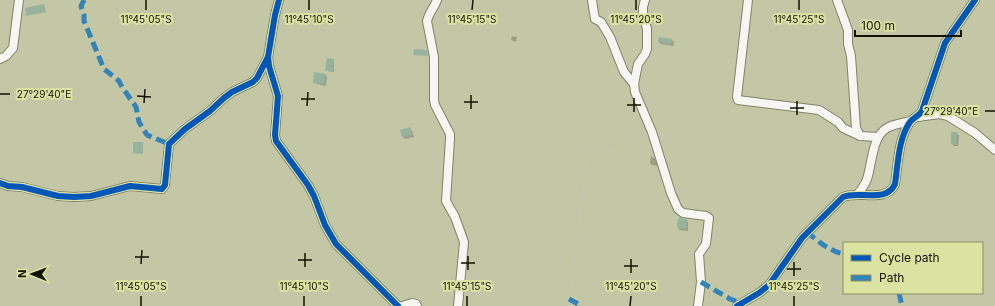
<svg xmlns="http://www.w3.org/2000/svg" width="995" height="306" font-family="Inter,sans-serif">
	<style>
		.shadow { fill: #0003 }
		.building { fill: #97b39d }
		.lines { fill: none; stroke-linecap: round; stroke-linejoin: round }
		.street-casing { stroke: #808368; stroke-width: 10 }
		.path { stroke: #c5c6bc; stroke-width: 1.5; stroke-dasharray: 3 3; stroke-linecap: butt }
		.street { stroke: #f6f7f2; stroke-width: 8 }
		.quiet { stroke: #3484b8; stroke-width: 5; stroke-dasharray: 10 5; stroke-linecap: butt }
		.cycleway-casing { stroke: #dbe3a3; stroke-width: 8 }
		.cycleway { stroke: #0057b8; stroke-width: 6 }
		.ticks { fill: none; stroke: #121400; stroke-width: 1.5 }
		.ticks-label { font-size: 10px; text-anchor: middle; fill: #121400; stroke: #dbe3a3; stroke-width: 4; stroke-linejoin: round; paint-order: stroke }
	</style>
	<rect width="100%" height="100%" fill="#c3c7a5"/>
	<g class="shadow">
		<path d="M512,36L517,37L516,42L511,40Z"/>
		<path d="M672,40L674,42L673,46L661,44L659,42Z"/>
		<path d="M334,60V72L327,71L326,70Z"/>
		<path d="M325,74L327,77L326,86L316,84L314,82Z"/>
		<path d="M410,128L412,131L414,137L405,139L403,137L402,131Z"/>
		<path d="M957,133L959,136L958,146H954L952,144Z"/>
		<path d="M651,156L655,159L658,166L652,165L650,163Z"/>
		<path d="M686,220L688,222V231L680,230L678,228Z"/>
	</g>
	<g class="building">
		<path d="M44,4L46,12L26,16L25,8Z"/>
		<path d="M659,37L672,39L671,45L658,42Z"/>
		<path d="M414,49L427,50L428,56L413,55Z"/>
		<path d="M327,58L334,59L333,71H325Z"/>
		<path d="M314,72L325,74L324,84L313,83Z"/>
		<path d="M410,127L412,135L402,137L400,130Z"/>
		<path d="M951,132H957L956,145L951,144Z"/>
		<path d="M133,142H143V154L133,153Z"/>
		<path d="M678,218L687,219L686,229L677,228Z"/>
	</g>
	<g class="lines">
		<defs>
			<g id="street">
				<path d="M279,0L275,15L268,57L269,66L278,96L275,135L276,141L308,185L314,196L325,225L336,244L398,306"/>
				<path d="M437,0C434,8 429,13 427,21L434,57V100L435,105L450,134V139L446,201L455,217L464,242L458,306"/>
				<path d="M592,0L595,19L601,22L610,37L624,72L634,84"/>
				<path d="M645,0L643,7V13L647,29V49L645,54L638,64L634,84L635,92L652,132L671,193L678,209L683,213L706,216L709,218L706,244L699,254L701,282L698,306"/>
				<path d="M748,0L737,97L738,100L819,110L838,122L843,128L860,136"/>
				<path d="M837,0L848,30V44L851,56L856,128L860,136L878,137"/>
				<path d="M0,59L6,56L13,48L19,0"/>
				<path d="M918,117L939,114L948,116L975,133L995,150"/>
				<path d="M0,183L8,186L22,187L58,196L74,197L91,196L130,186L162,189L165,185L169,144L185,129L210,111L224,98L232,92L253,82L257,78L268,57"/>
				<path d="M857,195C861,190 865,185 867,179C872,165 872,136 887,128C893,124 903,123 911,121"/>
				<path d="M402,306L412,303L416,304L417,306"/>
				<path d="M737,306L759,293L769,285L802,238L843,197C859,190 886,204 895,184C898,165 898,139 910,122C913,118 919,116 922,111L945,43L975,0"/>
			</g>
		</defs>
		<use href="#street" class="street-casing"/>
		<g class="path">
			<path d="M614,0L616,4L636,11"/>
			<path d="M568,306L577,246L587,148L589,147L628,154L634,133L642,125"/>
		</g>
		<use href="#street" class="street"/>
		<g class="quiet">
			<path d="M84,0L81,6L84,15V21L104,69L119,81L122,87L136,107L139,122L147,135L169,144"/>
			<path d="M807,232C819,242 829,251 844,254"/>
			<path d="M701,282L730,299L741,303"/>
			<path d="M899,293L902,306"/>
			<path d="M569,299L582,306"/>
		</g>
		<defs>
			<g id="cycleway">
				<path d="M279,0L275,15L268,57L269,66L278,96L275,135L276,141L308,185L314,196L325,225L336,244L398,306"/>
				<path d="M0,183L8,186L22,187L58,196L74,197L91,196L130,186L162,189L165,185L169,144L185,129L210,111L224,98L232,92L253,82L257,78L268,57"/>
				<path d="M737,306L759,293L769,285L802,238L843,197C859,190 886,204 895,184C898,165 898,139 910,122C913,118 919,116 922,111L945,43L975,0"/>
			</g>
		</defs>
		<use href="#cycleway" class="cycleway-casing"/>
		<use href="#cycleway" class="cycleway"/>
	</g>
	<path class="ticks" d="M146,10V0M309,10V0M472,10L473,0M636,10V0M799,10V0M0,94H10M137,96L151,97M301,99H315M464,102H478M144,103L145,89M627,105H641M307,106L308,92M790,108H804M471,109V95M985,111H995M634,112V98M797,115V101M135,257H149M298,260H312M461,263H475M141,264L142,250M624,266H638M305,267V253M787,269H801M468,270V256M631,273V259M794,276V262M141,306V296M304,306V296M467,306V296M630,306L631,296M794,306V296"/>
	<g class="ticks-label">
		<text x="146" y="23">11°45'05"S</text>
		<text x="309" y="23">11°45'10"S</text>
		<text x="472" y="23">11°45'15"S</text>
		<text x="636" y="23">11°45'20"S</text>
		<text x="799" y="23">11°45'25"S</text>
		<text x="44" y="98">27°29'40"E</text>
		<text x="951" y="115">27°29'40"E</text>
		<text x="141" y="290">11°45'05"S</text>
		<text x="304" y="290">11°45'10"S</text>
		<text x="467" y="290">11°45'15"S</text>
		<text x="631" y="290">11°45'20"S</text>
		<text x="794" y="290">11°45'25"S</text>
	</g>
	<rect x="843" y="242" width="140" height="52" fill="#dbe3a3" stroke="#8b9062"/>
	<rect x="851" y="255" width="20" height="6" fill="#0057b8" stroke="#8b9062"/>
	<text x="879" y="262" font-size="12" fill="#121400">Cycle path</text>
	<rect x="851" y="275" width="20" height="6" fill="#3484b8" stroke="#8b9062"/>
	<text x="879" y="282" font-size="12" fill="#121400">Path</text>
	<g transform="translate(32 274) rotate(271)" stroke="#dbe3a3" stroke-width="3" paint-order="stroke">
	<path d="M0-3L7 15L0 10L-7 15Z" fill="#121400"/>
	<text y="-6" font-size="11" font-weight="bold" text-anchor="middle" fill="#121400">N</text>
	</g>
	<path d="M855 30v6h106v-6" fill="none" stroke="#121400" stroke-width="2"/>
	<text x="861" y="30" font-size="12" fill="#121400" stroke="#dbe3a3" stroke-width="3" paint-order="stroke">100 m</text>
</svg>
